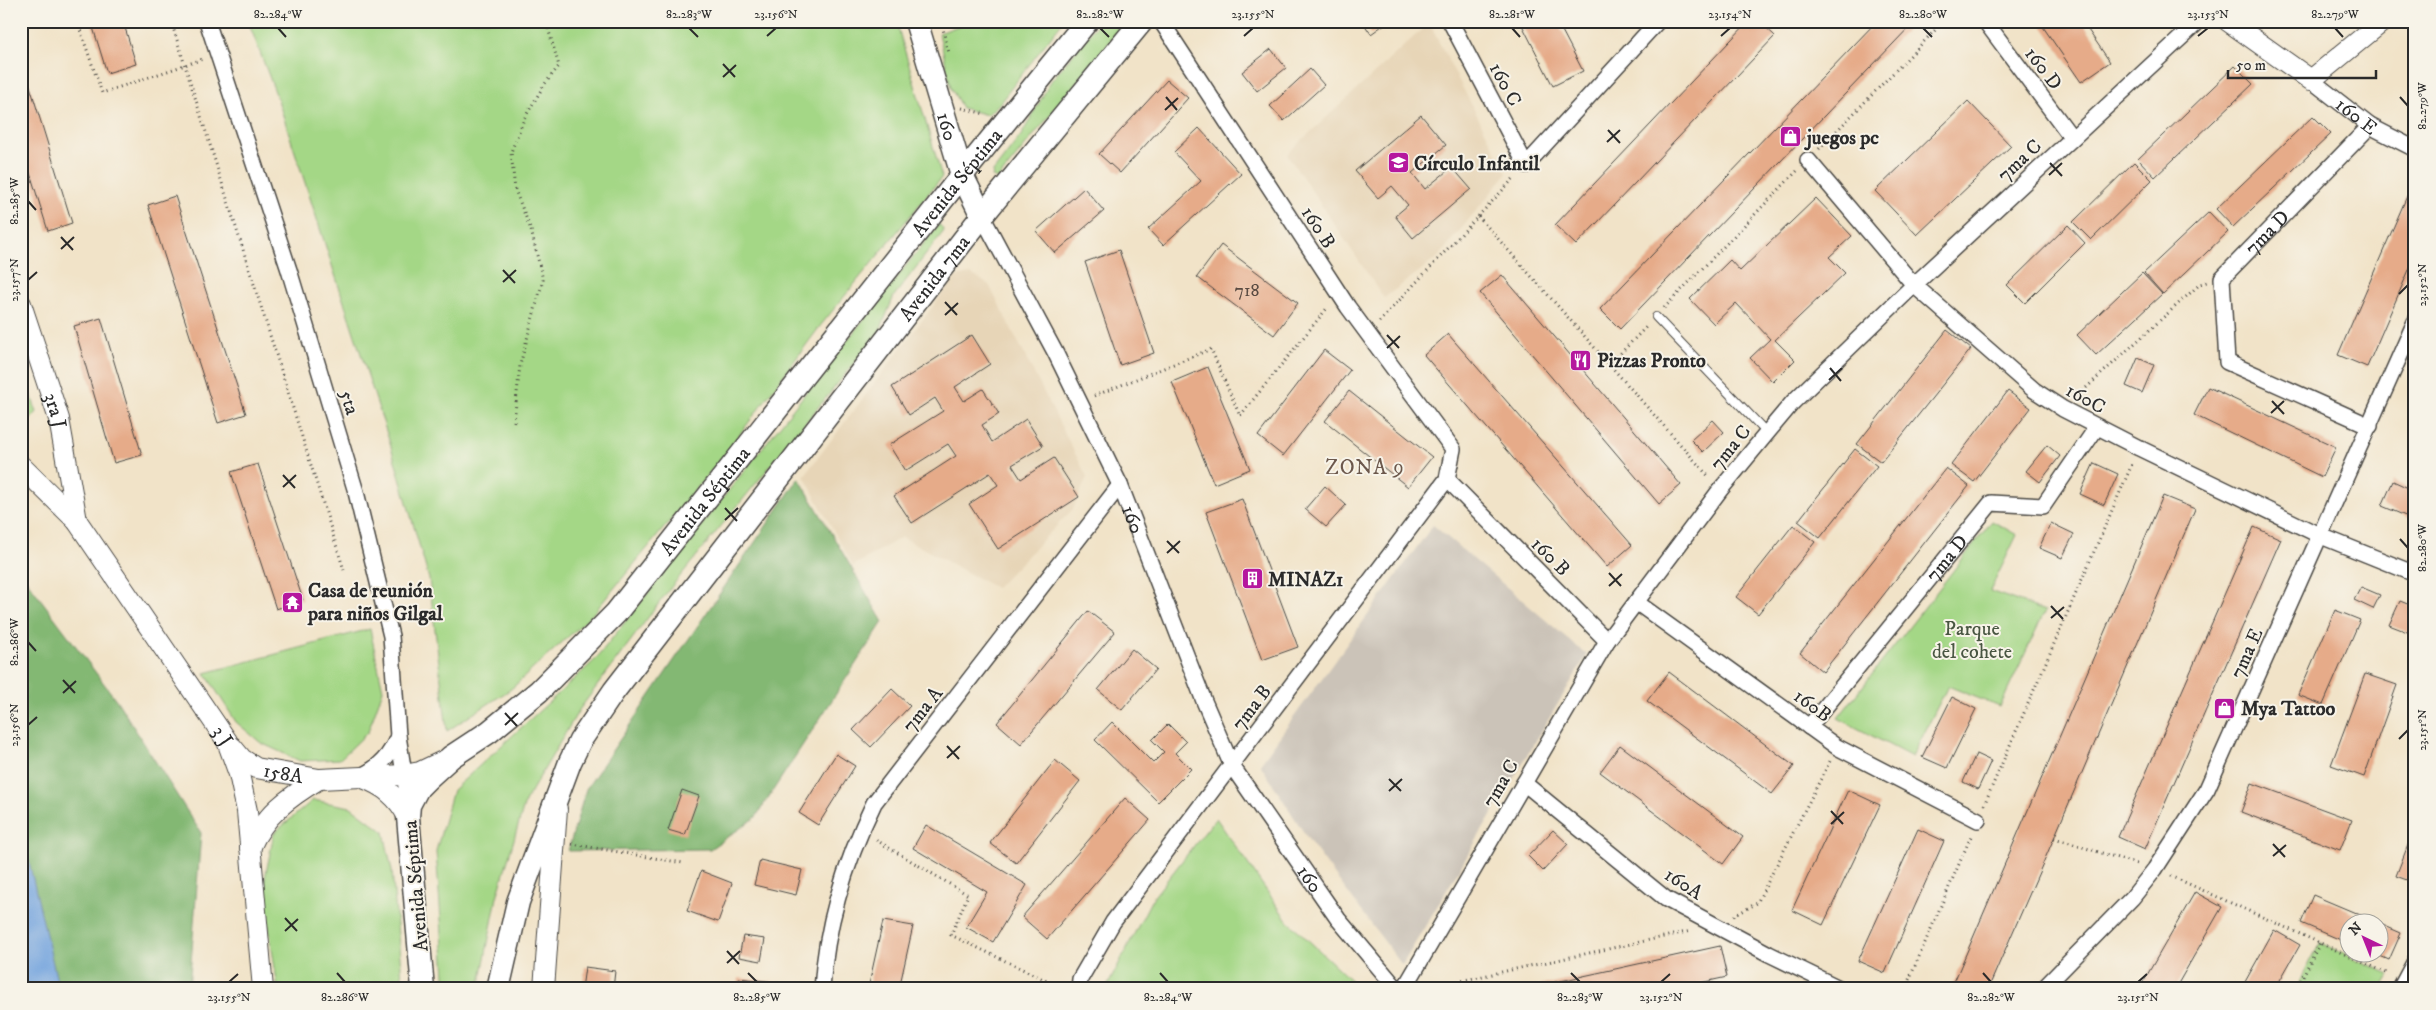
<svg xmlns="http://www.w3.org/2000/svg" width="2436" height="1010" font-family="'IM FELL DW Pica',serif">
	<style>
		.built { fill: #e7d5b7 }
		.industrial { fill: #cbc3b8 }
		.green { fill: #a4d786; stroke: #688158 }
		.forest { fill: #83b873; stroke: #57724f }
		.water { fill: #75a4de; stroke: #506884 }
		.building { fill: #e6ab89 }
		.lines { fill: none; stroke-linecap: round; stroke-linejoin: round }
		.service-casing { stroke: #494743; stroke-width: 10 }
		.minor-casing { stroke: #494743; stroke-width: 18 }
		.tertiary-casing { stroke: #494743; stroke-width: 22 }
		.secondary-casing { stroke: #494743; stroke-width: 25 }
		.path { stroke: #494743; stroke-width: 3; stroke-dasharray: 1 4; stroke-linecap: butt }
		.service { stroke: #fff; stroke-width: 8 }
		.minor { stroke: #fff; stroke-width: 15 }
		.tertiary { stroke: #fff; stroke-width: 20 }
		.secondary { stroke: #fff; stroke-width: 22 }
		.ticks { fill: none; stroke: #2b2b2b; stroke-width: 2 }
		.labels { text-anchor: middle; stroke-width: 4; stroke-linejoin: round; paint-order: stroke }
		.number-label { font-size: 18px; fill: #5a4b42 }
		.street-label { font-size: 20px; fill: #2b2b2b; stroke: #f7f3e8 }
		.poi-label { font-size: 20px; font-weight: bold; fill: #2b2b2b; stroke: #f7f3e8; text-anchor: start }
		.park-label { font-size: 20px; fill: #495642; stroke: #f7f3e8 }
		.neighbourhood-label { font-size: 21px; letter-spacing: 1px; fill: #6c584c; stroke: #f7f3e8 }
		.neatline { fill: none; stroke: #2b2b2b; stroke-width: 2 }
		.ticks-label { font-size: 12px; text-anchor: middle; fill: #2b2b2b }
	</style>
	<rect width="100%" height="100%" fill="#f7f3e8"/>
	<filter id="ink" filterUnits="userSpaceOnUse"><feTurbulence type="fractalNoise" baseFrequency=".02" numOctaves="2"/><feDisplacementMap in="SourceGraphic" scale="10" xChannelSelector="R" yChannelSelector="G"/><feConvolveMatrix kernelMatrix="1 2 1 2 8 2 1 2 1" color-interpolation-filters="sRGB"/></filter>
	<filter id="wash" filterUnits="userSpaceOnUse"><feTurbulence type="fractalNoise" baseFrequency=".0096" numOctaves="4" result="noise"/><feDisplacementMap in="SourceGraphic" scale="20" xChannelSelector="R" yChannelSelector="G"/><feGaussianBlur stdDeviation="1.12" result="paint"/><feColorMatrix in="noise" values="0 0 0 0 0 0 0 0 0 0 0 0 0 0 0 0 0 1.4 0 .05"/><feComposite in="paint" operator="in"/></filter>
	<g filter="url(#wash)">
		<rect width="100%" height="100%" fill="#f1e3c8"/>
		<g class="built">
			<path d="M1429,23L1507,173L1438,257L1384,298L1287,154Z"/>
			<path d="M971,274L989,285L1087,477L1073,509L996,588L902,537L853,566L804,476L955,277Z"/>
		</g>
		<path class="industrial" d="M1433,525L1587,655L1402,965L1310,842L1260,764Z"/>
		<g class="green">
			<path d="M248,21H896L942,177L821,325L726,453L592,615L511,689L447,731L429,579L389,440L277,97Z"/>
			<path d="M972,21H1063L999,104L987,115L962,108L951,88L939,33Z"/>
			<path d="M1100,21H1127L998,179L992,177L993,172L1022,134L1051,81Z"/>
			<path d="M939,224L944,231L894,296L879,333L668,591L579,710L525,802L497,897L479,989H446L436,851L453,790L595,660Z"/>
			<path d="M21,368L37,412L21,431Z"/>
			<path d="M1992,521L2017,535L1990,591L2045,611L2000,707L1948,686L1912,757L1838,718Z"/>
			<path d="M370,629L383,690L368,732L340,759L300,761L261,743L236,722L205,673Z"/>
			<path d="M313,800L351,807L384,832L392,871L403,989H278L263,888L274,833Z"/>
			<path d="M1216,818L1287,920L1360,989H1106L1152,899Z"/>
			<path d="M2320,943L2390,974L2381,989H2296Z"/>
		</g>
		<g class="forest">
			<path d="M799,478L883,622L755,818L710,849L568,851L586,789Z"/>
			<path d="M21,573L117,701L201,833L189,989H21Z"/>
		</g>
		<path class="water" d="M21,828L59,989H21Z"/>
		<g id="blocks">
			<g class="building">
				<path d="M91,21H123L136,64L107,73Z"/>
				<path d="M1362,21H1389L1371,34Z"/>
				<path d="M1520,21H1557L1583,71L1553,86Z"/>
				<path d="M1749,21H1759L1775,36L1576,245L1555,225Z"/>
				<path d="M1877,21H1915L1620,329L1600,309Z"/>
				<path d="M2039,21H2082L2110,62L2081,82Z"/>
				<path d="M1271,49L1286,68L1257,91L1242,72Z"/>
				<path d="M21,57L72,223L48,231L21,144Z"/>
				<path d="M2235,66L2253,84L2155,177L2138,159Z"/>
				<path d="M1310,69L1324,85L1284,121L1270,106Z"/>
				<path d="M1167,80L1188,98L1120,173L1099,154Z"/>
				<path d="M1968,101L2011,146L1917,235L1875,191Z"/>
				<path d="M1421,115L1446,145L1412,173L1425,189L1452,167L1471,189L1413,238L1395,216L1408,205L1392,186L1378,198L1355,171Z"/>
				<path d="M2313,116L2331,134L2233,227L2216,209Z"/>
				<path d="M1199,128L1241,174L1163,245L1148,229L1201,181L1174,152Z"/>
				<path d="M2134,162L2152,180L2091,240L2073,222Z"/>
				<path d="M2411,187L2415,189V256L2367,367L2338,355Z"/>
				<path d="M1084,188L1104,211L1055,253L1036,231Z"/>
				<path d="M175,196L246,414L218,423L148,205Z"/>
				<path d="M1816,198L1852,236L1829,257L1845,273L1775,340L1795,360L1773,382L1750,358L1770,339L1736,303L1714,324L1690,299L1730,260L1740,271Z"/>
				<path d="M2209,212L2228,232L2163,294L2144,273Z"/>
				<path d="M2068,225L2085,243L2025,303L2007,285Z"/>
				<path d="M1221,245L1298,303L1274,335L1197,277Z"/>
				<path d="M1119,250L1154,353L1120,365L1085,262Z"/>
				<path d="M2142,273L2162,294L2096,355L2077,335Z"/>
				<path d="M1502,275L1681,485L1659,504L1480,293Z"/>
				<path d="M101,318L142,455L114,463L74,326Z"/>
				<path d="M1947,330L1971,349L1881,462L1857,444Z"/>
				<path d="M1448,334L1632,545L1607,567L1424,355Z"/>
				<path d="M972,335L990,364L955,387L964,401L983,389L999,414L982,425L992,442L1026,419L1043,446L1012,465L1021,479L1054,458L1079,497L998,549L969,504L998,485L990,473L912,523L894,496L956,456L948,444L905,471L889,445L943,411L935,398L909,415L892,387Z"/>
				<path d="M1324,350L1350,370L1283,456L1258,436Z"/>
				<path d="M2138,358L2154,365L2142,393L2126,386Z"/>
				<path d="M1208,367L1250,469L1214,484L1172,382Z"/>
				<path d="M2208,387L2336,447L2322,477L2194,415Z"/>
				<path d="M1349,391L1432,457L1408,487L1325,421Z"/>
				<path d="M2008,391L2031,408L1974,482L1951,465Z"/>
				<path d="M1713,420L1724,432L1703,452L1691,440Z"/>
				<path d="M2047,445L2060,456L2040,482L2026,471Z"/>
				<path d="M1855,449L1877,466L1820,538L1798,521Z"/>
				<path d="M2094,463L2118,474L2104,505L2080,494Z"/>
				<path d="M258,464L303,600L276,609L231,472Z"/>
				<path d="M1946,468L1969,486L1823,672L1800,653Z"/>
				<path d="M2393,481L2415,491V520L2382,506Z"/>
				<path d="M1325,486L1346,505L1326,527L1305,509Z"/>
				<path d="M2163,496L2195,509L2054,838L1988,989H1951Z"/>
				<path d="M1242,499L1298,647L1262,660L1206,512Z"/>
				<path d="M2051,523L2074,534L2062,558L2039,548Z"/>
				<path d="M1793,525L1815,542L1758,614L1736,597Z"/>
				<path d="M2254,527L2281,539L2145,849L2118,837Z"/>
				<path d="M2361,587L2380,595L2373,609L2354,600Z"/>
				<path d="M2400,601L2415,607V635L2389,625Z"/>
				<path d="M2335,610L2360,620L2323,705L2298,695Z"/>
				<path d="M1088,611L1115,632L1021,744L997,723Z"/>
				<path d="M1132,649L1156,669L1122,710L1098,690Z"/>
				<path d="M1669,672L1794,766L1772,794L1647,701Z"/>
				<path d="M2365,674L2397,685L2364,777L2331,765Z"/>
				<path d="M892,689L910,706L871,747L853,730Z"/>
				<path d="M1952,697L1976,709L1947,768L1922,757Z"/>
				<path d="M1112,722L1153,763L1164,752L1152,740L1168,724L1186,742L1175,753L1191,769L1158,802L1095,740Z"/>
				<path d="M1620,745L1743,837L1723,864L1600,772Z"/>
				<path d="M836,754L855,766L818,825L799,813Z"/>
				<path d="M1976,754L1991,761L1978,789L1963,782Z"/>
				<path d="M1055,760L1080,781L1016,863L990,843Z"/>
				<path d="M2252,783L2352,820L2340,850L2241,812Z"/>
				<path d="M682,790L699,796L685,835L668,830Z"/>
				<path d="M1848,790L1880,805L1823,925L1792,910Z"/>
				<path d="M1125,798L1150,820L1047,939L1022,917Z"/>
				<path d="M926,825L1027,885L993,942L966,927L987,892L913,848Z"/>
				<path d="M2415,827V883L2396,876Z"/>
				<path d="M1918,829L1944,841L1885,973L1858,961Z"/>
				<path d="M1553,830L1568,844L1543,871L1528,856Z"/>
				<path d="M760,860L802,870L796,895L754,885Z"/>
				<path d="M701,871L732,883L718,922L687,911Z"/>
				<path d="M2195,892L2222,907L2175,989H2139Z"/>
				<path d="M2313,895L2377,922H2348V943L2301,923Z"/>
				<path d="M883,921L913,926L899,989H868Z"/>
				<path d="M2378,923L2401,933L2389,960L2371,952H2378Z"/>
				<path d="M2274,930L2300,945L2275,989H2241Z"/>
				<path d="M743,936L765,939L761,961L739,957Z"/>
				<path d="M1720,946L1727,977L1673,989H1524Z"/>
				<path d="M585,967L615,971L613,989H582Z"/>
				<path d="M739,978L783,983L782,989H738Z"/>
			</g>
		</g>
	</g>
	<g filter="url(#ink)">
		<use href="#blocks" fill-opacity="0" stroke="#494743" stroke-width="1"/>
		<g class="lines">
			<defs>
				<path id="service" d="M1656,317L1767,433"/>
				<g id="minor">
					<path d="M207,21L289,270L356,492L391,636L398,736L409,805"/>
					<path d="M1450,21L1526,165L1658,21"/>
					<path d="M1985,21L2072,138"/>
					<path id="s1" d="M2311,80L2370,126L2415,149"/>
					<path d="M1808,160L1914,285L2034,390L2063,409L2139,448L2321,536L2415,574"/>
					<path id="s2" d="M982,216L1055,352L1120,485L1204,701L1232,766L1338,919L1397,989"/>
					<path id="s3" d="M2370,426L2227,362L2222,278L2370,126"/>
					<path d="M1447,479L1607,641"/>
					<path d="M1636,602L1837,747L1978,820"/>
					<path id="s4" d="M1809,727L1991,503L2043,506L2097,427"/>
					<path d="M361,776C380,767 390,756 398,736"/>
					<path d="M1524,783L1666,899L1769,954L1841,989"/>
					<path d="M822,989C826,923 846,861 874,803L1120,485"/>
					<path d="M1079,989L1080,979L1113,922L1447,479L1453,449L1348,307L1161,21"/>
					<path d="M1404,989L1607,641L1720,490L1767,433L1793,402L1914,285L2199,21"/>
					<path d="M2043,989L2132,898L2155,869L2207,789L2415,322"/>
					<path d="M2400,989L2415,961"/>
				</g>
				<g id="tertiary">
					<path d="M2228,21L2311,80L2383,21"/>
					<path id="s5" d="M21,304L59,419L77,521"/>
					<path id="s6" d="M21,466L77,521L227,741L239,774L247,811L263,989"/>
					<path id="s7" d="M232,747L242,759L256,768L319,779L404,775L420,772L443,761"/>
					<path d="M363,778C384,786 398,797 408,817"/>
					<path d="M250,848C264,815 289,797 319,779"/>
					<path d="M544,989L557,809"/>
				</g>
				<g id="secondary">
					<path id="s8" d="M916,21L962,175L982,216"/>
					<path id="s9" d="M423,989L408,817L409,805L418,788L429,777L451,757L489,732L539,691L616,613L962,175L1087,21"/>
					<path id="s10" d="M498,989L518,902L570,762L580,741L614,691L982,216L1142,21"/>
				</g>
			</defs>
			<use href="#service" class="service-casing"/>
			<use href="#minor" class="minor-casing"/>
			<use href="#tertiary" class="tertiary-casing"/>
			<use href="#secondary" class="secondary-casing"/>
			<g class="path">
				<path d="M77,21L102,93L203,59"/>
				<path d="M171,21L344,570"/>
				<path d="M941,21L949,53"/>
				<path d="M962,108L985,114"/>
				<path d="M1819,149L1944,21"/>
				<path d="M1478,216L1710,478"/>
				<path d="M1664,308L1797,171"/>
				<path d="M1379,322L1515,177"/>
				<path d="M1610,364L1648,325"/>
				<path d="M1094,396L1211,349L1240,416L1328,307"/>
				<path d="M2075,398L2200,284L2207,282"/>
				<path d="M514,422L520,365L543,280L531,230L515,190L511,152L524,119L544,85L559,66L546,21"/>
				<path d="M1984,805L2133,462"/>
				<path d="M2054,838L2137,864"/>
				<path d="M876,840L968,895L951,935L1062,988"/>
				<path d="M572,844L683,863"/>
				<path d="M2171,876L2389,974"/>
				<path d="M1734,916L1757,903L1830,761"/>
				<path d="M1423,989L1691,931"/>
				<path d="M1905,989L1972,834"/>
				<path d="M2296,989L2320,943"/>
			</g>
			<use href="#service" class="service"/>
			<use href="#minor" class="minor"/>
			<use href="#tertiary" class="tertiary"/>
			<use href="#secondary" class="secondary"/>
		</g>
	</g>
	<path class="ticks" d="M278,28L286,37M689,28L698,37M1100,28L1109,37M1512,28L1520,37M1923,28L1932,37M2335,28L2343,37M767,36L776,28M1244,36L1253,28M1721,36L1730,28M2198,36L2208,28M723,64L735,77M723,77L736,65M1166,97L1177,110M2400,97L2408,106M1165,110L1178,98M1608,130L1620,143M1607,142L1620,130M2050,163L2062,176M2049,175L2062,163M28,201L36,210M61,237L73,250M61,249L74,237M503,270L515,283M28,280L37,272M503,282L516,270M2399,294L2408,285M945,302L957,315M945,315L958,303M1387,335L1399,348M1387,348L1400,336M1830,368L1841,381M1829,380L1842,368M2272,401L2284,414M2271,413L2284,401M283,475L295,488M283,487L296,475M725,508L737,521M725,520L738,508M2400,539L2408,548M1167,541L1179,553M1167,553L1180,541M1609,573L1621,586M1609,586L1622,574M2051,606L2063,619M2051,618L2064,607M28,642L36,651M63,680L75,693M63,693L76,681M505,713L517,726M28,725L37,717M505,725L518,713M2399,739L2408,730M947,746L959,759M947,758L960,746M1389,779L1401,791M1389,791L1402,779M1831,811L1843,824M1831,824L1844,812M2273,844L2285,857M2273,856L2286,845M285,918L297,931M285,931L298,919M727,951L739,964M727,963L740,951M337,973L345,982M748,973L757,982M1160,973L1168,982M1571,973L1580,982M1983,973L1991,982M229,982L238,974M1661,982L1670,974M2138,982L2147,974"/>
	<defs>
		<symbol id="shop-square" viewBox="-11 -11 22 22"><rect x="-9" y="-9" width="18" height="18" rx="4" fill="#b5179e" stroke="#f7f3e8"/><path d="M-5-2.5h2.3a2.7 3.5 0 0 1 5.4 0H5L5.5 6h-11ZM-1.5-2.5h3a1.5 2.3 0 0 0-3 0Z" fill="#fff"/></symbol>
		<symbol id="school-square" viewBox="-11 -11 22 22"><rect x="-9" y="-9" width="18" height="18" rx="4" fill="#b5179e" stroke="#f7f3e8"/><path d="M0-5L7-2L0 1L-7-2ZM-4 1L0 2.5L4 1V4Q0 6-4 4Z" fill="#fff"/></symbol>
		<symbol id="restaurant-square" viewBox="-11 -11 22 22"><rect x="-9" y="-9" width="18" height="18" rx="4" fill="#b5179e" stroke="#f7f3e8"/><path d="M-5-6h1v4h1v-4h1v4h1v-4h1v5L-1.5 .5V6h-2V.5L-5-1ZM5-6V6H3V1.5H1.5Q1.5-4 5-6Z" fill="#fff"/></symbol>
		<symbol id="building-square" viewBox="-11 -11 22 22"><rect x="-9" y="-9" width="18" height="18" rx="4" fill="#b5179e" stroke="#f7f3e8"/><path d="M-4-6H4V6H1V3H-1V6H-4ZM-2.5-4.3h1.7v1.8h-1.7ZM.8-4.3h1.7v1.8H.8ZM-2.5-1h1.7V.8h-1.7ZM.8-1h1.7V.8H.8Z" fill="#fff"/></symbol>
		<symbol id="temple-square" viewBox="-11 -11 22 22"><rect x="-9" y="-9" width="18" height="18" rx="4" fill="#b5179e" stroke="#f7f3e8"/><path d="M0-6L5-2H3V0L6.5 2.5H4V6H1.5V3h-3V6H-4V2.5H-6.5L-3 0V-2H-5Z" fill="#fff"/></symbol>
	</defs>
	<g fill-rule="evenodd">
		<use href="#shop-square" x="1778" y="124" width="25" height="25"/>
		<use href="#school-square" x="1386" y="150" width="25" height="25"/>
		<use href="#restaurant-square" x="1568" y="348" width="25" height="25"/>
		<use href="#building-square" x="1240" y="566" width="25" height="25"/>
		<use href="#temple-square" x="280" y="590" width="25" height="25"/>
		<use href="#shop-square" x="2212" y="696" width="25" height="25"/>
	</g>
	<g class="labels">
		<g class="number-label">
			<text x="1247" y="296">718</text>
		</g>
		<g class="street-label">
			<text transform="translate(2044 68) rotate(53)" y="7">160 D</text>
			<text transform="translate(1506 84) rotate(62)" y="7">160 C</text>
			<text dy="7" stroke="none"><textPath href="#s1" startOffset="58">160 E</textPath></text>
			<text dy="7" stroke="none"><textPath href="#s8" startOffset="110">160</textPath></text>
			<text transform="translate(2019 160) rotate(-43)" y="7">7ma C</text>
			<text dy="7" stroke="none"><textPath href="#s9" startOffset="1018">Avenida Séptima</textPath></text>
			<text transform="translate(1319 227) rotate(57)" y="7">160 B</text>
			<text dy="7" stroke="none"><textPath href="#s3" startOffset="305">7ma D</textPath></text>
			<text dy="7" stroke="none"><textPath href="#s10" startOffset="845">Avenida 7ma</textPath></text>
			<text transform="translate(2086 398) rotate(29)" y="7">160C</text>
			<text transform="translate(350 402) rotate(73)" y="7">5ta</text>
			<text dy="7" stroke="none"><textPath href="#s5" startOffset="112">3ra J</textPath></text>
			<text transform="translate(1730 447) rotate(-51)" y="7">7ma C</text>
			<text dy="7" stroke="none"><textPath href="#s9" startOffset="612">Avenida Séptima</textPath></text>
			<text dy="7" stroke="none"><textPath href="#s2" startOffset="339">160</textPath></text>
			<text transform="translate(1551 556) rotate(45)" y="7">160 B</text>
			<text dy="7" stroke="none"><textPath href="#s4" startOffset="218">7ma D</textPath></text>
			<text transform="translate(2246 653) rotate(-66)" y="7">7ma E</text>
			<text transform="translate(1813 705) rotate(36)" y="7">160B</text>
			<text transform="translate(1251 707) rotate(-53)" y="7">7ma B</text>
			<text transform="translate(922 709) rotate(-52)" y="7">7ma A</text>
			<text dy="7" stroke="none"><textPath href="#s6" startOffset="338">3 J</textPath></text>
			<text dy="7" stroke="none"><textPath href="#s7" startOffset="60">158A</textPath></text>
			<text transform="translate(1500 783) rotate(-60)" y="7">7ma C</text>
			<text dy="7" stroke="none"><textPath href="#s2" startOffset="742">160</textPath></text>
			<text transform="translate(1684 883) rotate(33)" y="7">160A</text>
			<text transform="translate(415 886) rotate(-95)" y="7">Avenida Séptima</text>
		</g>
		<g class="poi-label">
			<text x="1807" y="144">juegos pc</text>
			<text x="1414" y="170">Círculo Infantil</text>
			<text x="1597" y="367">Pizzas Pronto</text>
			<text x="1268" y="586">MINAZ1</text>
			<text x="308" y="597">Casa de reunión<tspan x="308" dy="23">para niños Gilgal</tspan></text>
			<text x="2241" y="715">Mya Tattoo</text>
		</g>
		<g class="park-label">
			<text x="1972" y="635">Parque<tspan x="1972" dy="23">del cohete</tspan></text>
		</g>
		<g class="neighbourhood-label">
			<text x="1365" y="474">ZONA 9</text>
		</g>
	</g>
	<rect width="2436" height="1010" fill="none" stroke="#f7f3e8" stroke-width="55"/>
	<g transform="translate(2364 938) rotate(317)"><circle r="24" fill="#f7f3e8" stroke="#a5a39c"/>
	<path d="M0-4L9 19L0 12L-9 19Z" fill="#b5179e"/>
	<text y="-8" font-size="14" font-weight="bold" text-anchor="middle" fill="#2b2b2b">N</text>
	</g>
	<path d="M2228 70v8h148v-8" fill="none" stroke="#2b2b2b" stroke-width="2.5"/>
	<text x="2236" y="70" font-size="15" fill="#2b2b2b" stroke="#f7f3e8" stroke-width="4" paint-order="stroke">50 m</text>
	<rect x="28" y="28" width="2380" height="954" class="neatline"/>
	<g class="ticks-label">
		<text x="278" y="18">82.284°W</text>
		<text x="689" y="18">82.283°W</text>
		<text x="776" y="18">23.156°N</text>
		<text x="1100" y="18">82.282°W</text>
		<text x="1253" y="18">23.155°N</text>
		<text x="1512" y="18">82.281°W</text>
		<text x="1730" y="18">23.154°N</text>
		<text x="1923" y="18">82.280°W</text>
		<text x="2208" y="18">23.153°N</text>
		<text x="2335" y="18">82.279°W</text>
		<text transform="translate(2422 106) rotate(-90)" y="4">82.279°W</text>
		<text transform="translate(14 201) rotate(-90)" y="4">82.285°W</text>
		<text transform="translate(14 280) rotate(-90)" y="4">23.157°N</text>
		<text transform="translate(2422 285) rotate(-90)" y="4">23.152°N</text>
		<text transform="translate(2422 548) rotate(-90)" y="4">82.280°W</text>
		<text transform="translate(14 642) rotate(-90)" y="4">82.286°W</text>
		<text transform="translate(14 725) rotate(-90)" y="4">23.156°N</text>
		<text transform="translate(2422 730) rotate(-90)" y="4">23.151°N</text>
		<text x="229" y="1001">23.155°N</text>
		<text x="345" y="1001">82.286°W</text>
		<text x="757" y="1001">82.285°W</text>
		<text x="1168" y="1001">82.284°W</text>
		<text x="1580" y="1001">82.283°W</text>
		<text x="1661" y="1001">23.152°N</text>
		<text x="1991" y="1001">82.282°W</text>
		<text x="2138" y="1001">23.151°N</text>
	</g>
</svg>
